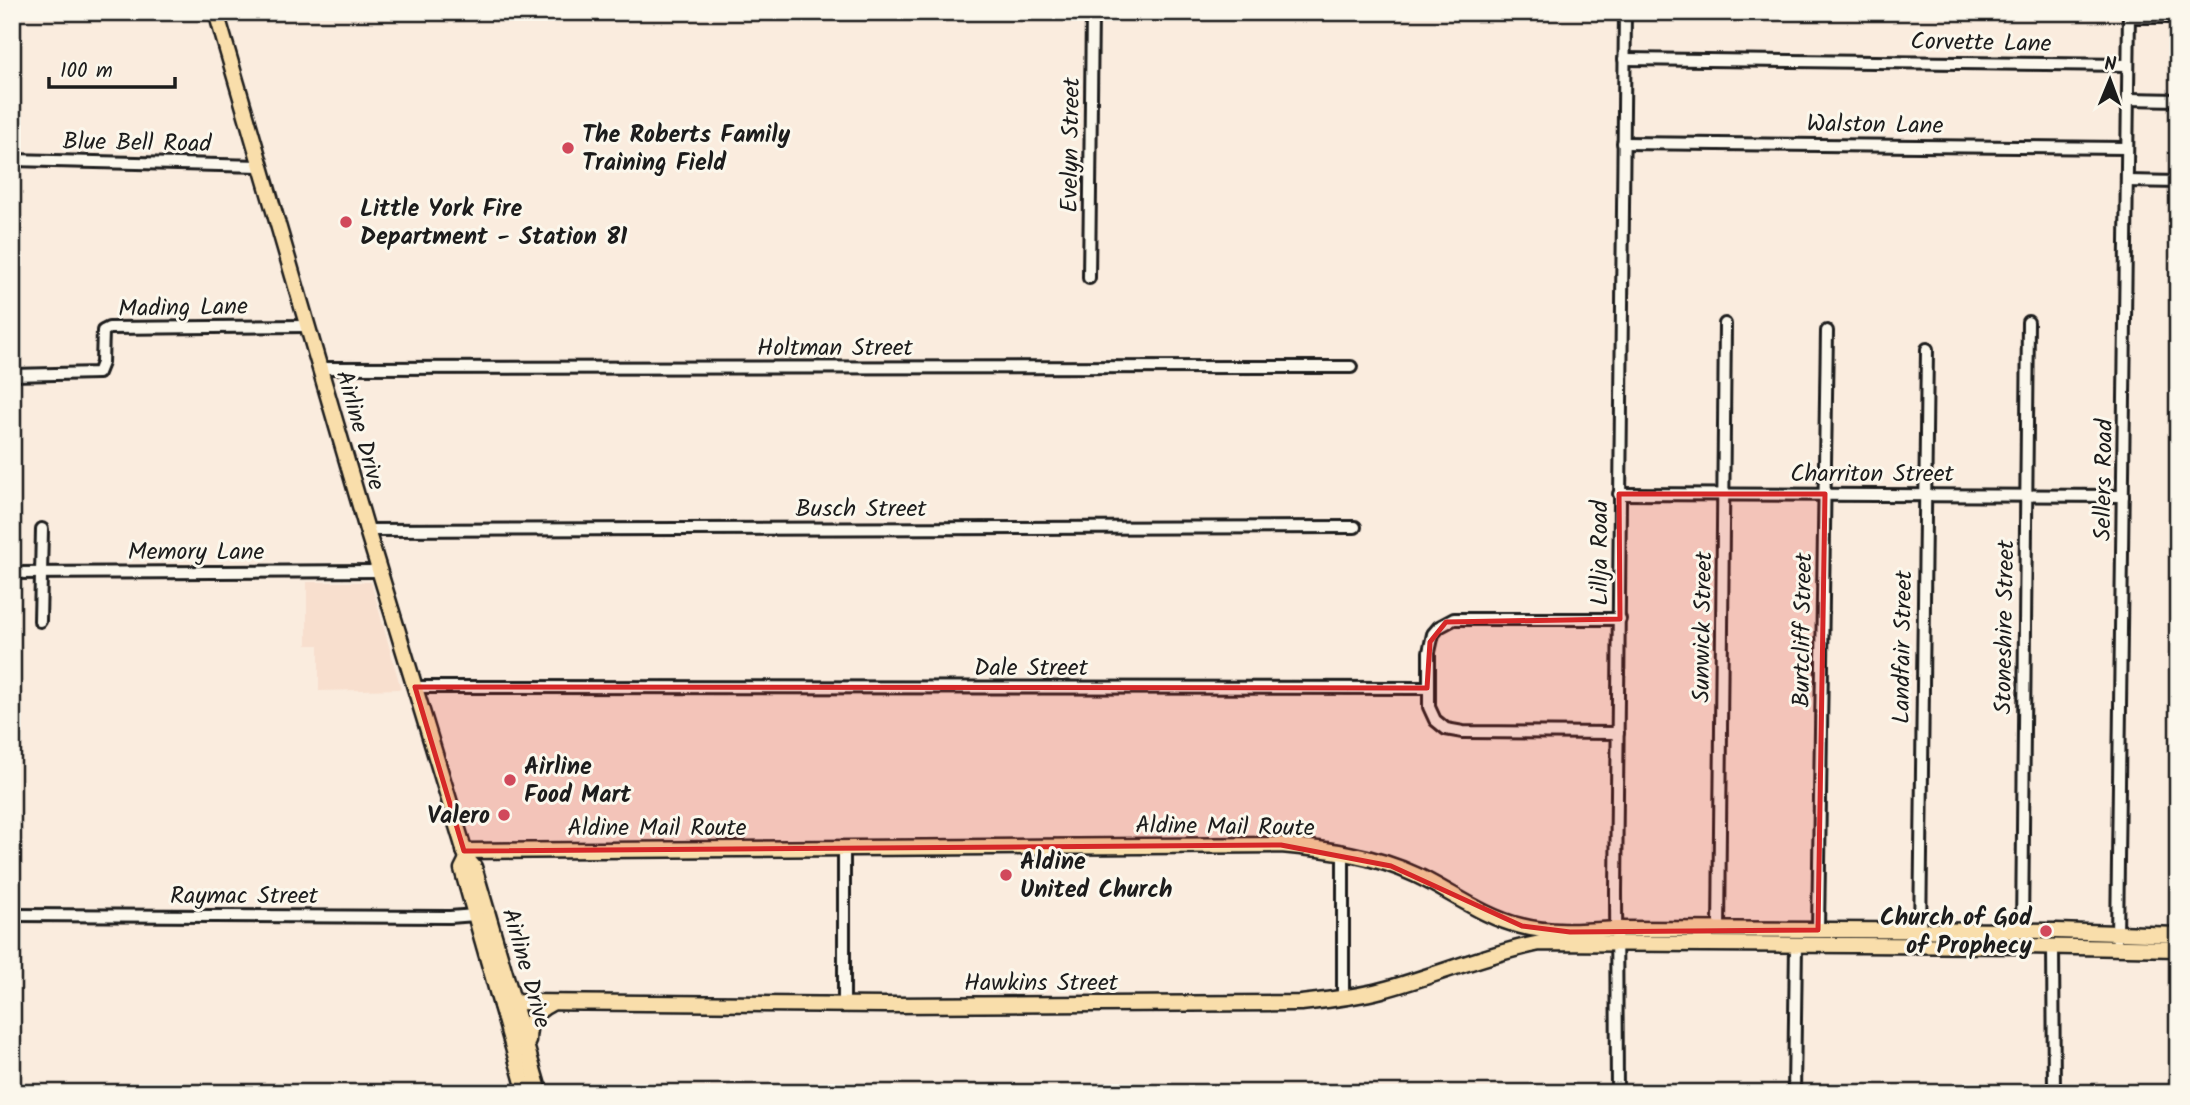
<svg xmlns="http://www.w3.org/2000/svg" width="2190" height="1105" font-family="Kalam,sans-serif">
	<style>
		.built { fill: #f8dfce }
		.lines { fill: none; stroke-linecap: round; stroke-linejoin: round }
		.minor-casing { stroke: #1c1c1c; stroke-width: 16 }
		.major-casing { stroke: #1c1c1c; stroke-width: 19 }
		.minor { stroke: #fbf7ec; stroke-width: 10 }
		.major { stroke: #f9deab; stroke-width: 14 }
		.marked { fill: #d62828; fill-opacity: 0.2; stroke: #d62828; stroke-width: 5; stroke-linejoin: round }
		.poi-dot { fill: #d1495b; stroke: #fbf7ec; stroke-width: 2.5 }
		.labels { text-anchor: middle; stroke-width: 6; stroke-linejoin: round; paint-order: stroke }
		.street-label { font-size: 24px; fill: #1c1c1c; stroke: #fbf7ec }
		.poi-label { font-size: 24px; font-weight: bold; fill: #1c1c1c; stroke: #fbf7ec; text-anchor: start }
	</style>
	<rect width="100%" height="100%" fill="#faecde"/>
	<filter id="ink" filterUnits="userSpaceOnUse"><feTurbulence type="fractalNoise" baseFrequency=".0143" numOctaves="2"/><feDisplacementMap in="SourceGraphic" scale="14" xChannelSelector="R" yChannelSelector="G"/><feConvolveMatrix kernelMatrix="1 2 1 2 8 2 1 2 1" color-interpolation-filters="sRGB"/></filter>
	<g filter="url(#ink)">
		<path class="built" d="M307,582H371L401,689L319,691V645H307Z"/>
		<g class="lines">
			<defs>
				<g id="minor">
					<path d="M2129,17H2178"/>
					<path d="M1624,59L2128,65"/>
					<path d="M2128,99L2178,100"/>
					<path d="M1623,143L2127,148"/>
					<path d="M12,160L261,166"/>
					<path d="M2127,181L2178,182"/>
					<path d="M1089,278L1092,12"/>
					<path d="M320,368L1351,367"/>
					<path d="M12,375L98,373L102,363L103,331L109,328L308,326"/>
					<path d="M1619,494L2123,496"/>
					<path d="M367,530L1355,527"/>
					<path d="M12,573L379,571"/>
					<path d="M40,621L42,529"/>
					<path d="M415,687L1427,688"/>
					<path d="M1618,733L1463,732L1446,729L1435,720L1429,707V652L1433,634L1439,627L1454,619H1620"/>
					<path d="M844,849V1004"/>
					<path d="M1343,853V998"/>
					<path d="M12,915L450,917L475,915"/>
					<path d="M1818,930L1827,331"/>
					<path d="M1719,931L1725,324"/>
					<path d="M2022,931L2028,322"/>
					<path d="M1920,938L1927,349"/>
					<path d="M2117,938L2129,12"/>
					<path d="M2053,946L2054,1093"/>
					<path d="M1617,1093L1616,892L1625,12"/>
					<path d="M1794,1093L1796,945"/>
				</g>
				<g id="major">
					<path d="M216,12L367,530L467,859L474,867L540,1093"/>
					<path d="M464,851L1281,845C1326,849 1374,855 1416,875C1450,891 1483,917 1521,926C1552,934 1585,931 1616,929L2056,931L2178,935"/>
					<path d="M467,859L462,869L526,1093"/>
					<path d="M501,1005L523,1002L888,1005L1301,1003C1328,1000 1356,997 1382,990C1435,976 1485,954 1540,943L2022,946L2178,949"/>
					<path d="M528,1041C528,1023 534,1012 550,1004"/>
				</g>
			</defs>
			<use href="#minor" class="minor-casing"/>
			<use href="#major" class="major-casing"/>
			<use href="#minor" class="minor"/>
			<use href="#major" class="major"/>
		</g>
	</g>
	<path class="marked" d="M1619,494H1825L1818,930L1570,932L1522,926L1391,866L1281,845L464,851L415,687L1427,688L1430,642L1446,622L1620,619Z"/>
	<g class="poi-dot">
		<circle cx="568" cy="148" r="7"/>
		<circle cx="346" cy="222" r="7"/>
		<circle cx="510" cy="780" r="7"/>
		<circle cx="504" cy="815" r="7"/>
		<circle cx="1006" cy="875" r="7"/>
		<circle cx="2046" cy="931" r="7"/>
	</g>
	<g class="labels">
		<g class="street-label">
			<text transform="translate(1981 42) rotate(1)" y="8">Corvette Lane</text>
			<text transform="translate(1875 124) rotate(1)" y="8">Walston Lane</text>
			<text transform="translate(137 142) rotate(1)" y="8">Blue Bell Road</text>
			<text transform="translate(1070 145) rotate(-89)" y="8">Evelyn Street</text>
			<text transform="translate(183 307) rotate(-1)" y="8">Mading Lane</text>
			<text x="835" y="355">Holtman Street</text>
			<text transform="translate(361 430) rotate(74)" y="8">Airline Drive</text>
			<text x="1872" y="481">Charriton Street</text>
			<text transform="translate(2103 480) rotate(-89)" y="8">Sellers Road</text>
			<text x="861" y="516">Busch Street</text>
			<text x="196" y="559">Memory Lane</text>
			<text transform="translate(1599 553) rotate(-90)" y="8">Lillja Road</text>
			<text transform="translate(1702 627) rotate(-89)" y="8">Sunwick Street</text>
			<text transform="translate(2004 627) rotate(-89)" y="8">Stoneshire Street</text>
			<text transform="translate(1802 630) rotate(-89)" y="8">Burtcliff Street</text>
			<text transform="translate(1902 647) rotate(-89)" y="8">Landfair Street</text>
			<text x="1031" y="675">Dale Street</text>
			<text transform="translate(1225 826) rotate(1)" y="8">Aldine Mail Route</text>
			<text x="657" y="835">Aldine Mail Route</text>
			<text x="244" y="903">Raymac Street</text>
			<text transform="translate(527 968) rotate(74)" y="8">Airline Drive</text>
			<text x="1041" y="990">Hawkins Street</text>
		</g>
		<g class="poi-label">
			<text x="582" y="142">The Roberts Family<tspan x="582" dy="28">Training Field</tspan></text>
			<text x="360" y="216">Little York Fire<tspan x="360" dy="28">Department - Station 81</tspan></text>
			<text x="524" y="774">Airline<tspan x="524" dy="28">Food Mart</tspan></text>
			<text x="490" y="823" text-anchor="end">Valero</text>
			<text x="1020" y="869">Aldine<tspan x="1020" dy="28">United Church</tspan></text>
			<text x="2032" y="925" text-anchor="end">Church of God<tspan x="2032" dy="28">of Prophecy</tspan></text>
		</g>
	</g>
	<rect width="2190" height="1105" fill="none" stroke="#fbf7ec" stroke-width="42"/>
	<rect x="21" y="21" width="2148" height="1063" fill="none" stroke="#1c1c1c" stroke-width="2.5" filter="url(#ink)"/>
	<g transform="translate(2110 80) rotate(1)" stroke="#fbf7ec" stroke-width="5" paint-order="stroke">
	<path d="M0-5L12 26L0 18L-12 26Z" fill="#1c1c1c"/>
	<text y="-10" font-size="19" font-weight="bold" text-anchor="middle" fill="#1c1c1c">N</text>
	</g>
	<path d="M49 77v10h126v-10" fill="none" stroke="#1c1c1c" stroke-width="3.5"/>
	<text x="60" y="77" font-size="21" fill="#1c1c1c" stroke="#fbf7ec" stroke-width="5" paint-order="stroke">100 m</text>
</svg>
